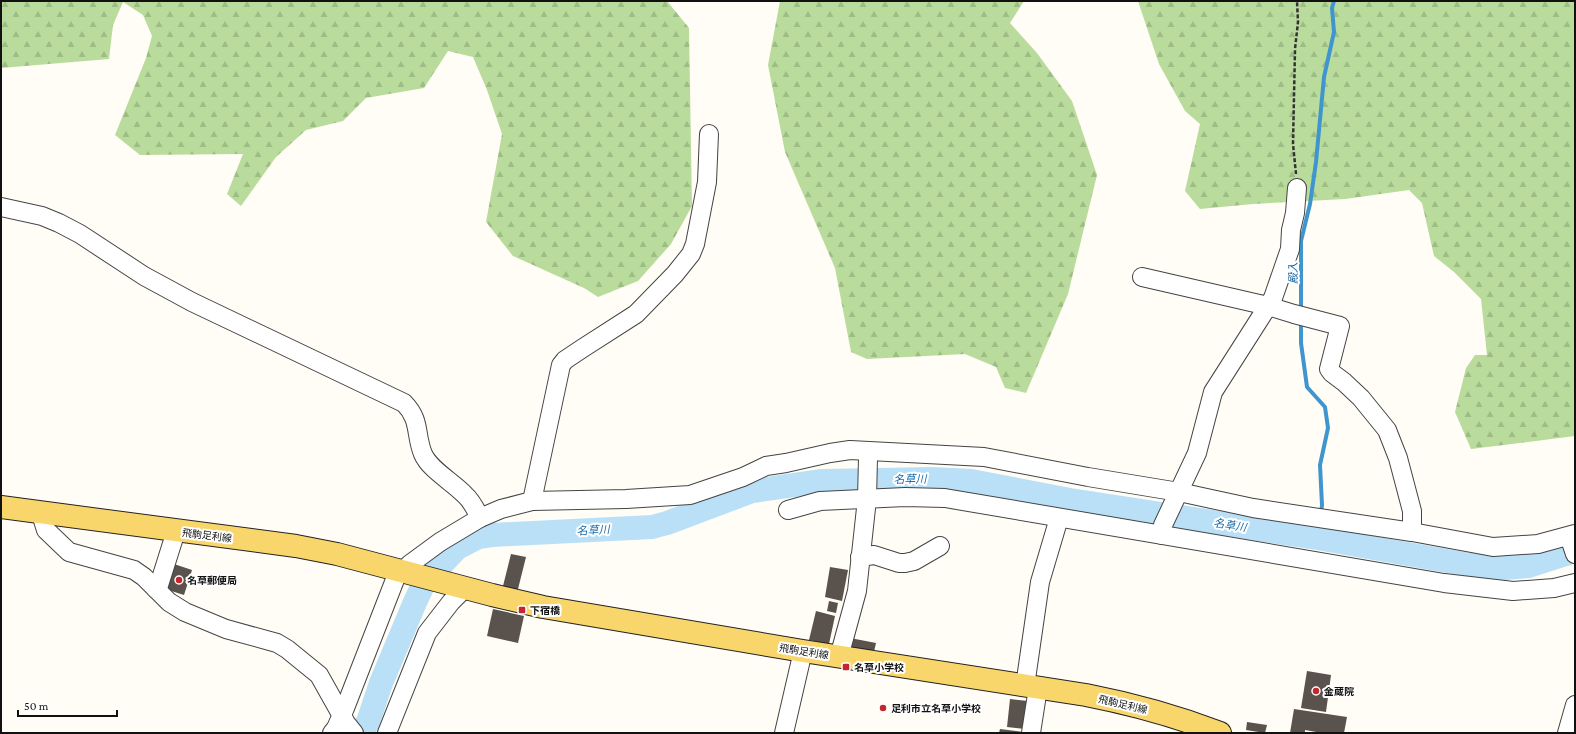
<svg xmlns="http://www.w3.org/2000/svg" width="1576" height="734" font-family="'Crimson Pro','Noto Sans JP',serif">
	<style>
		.forest { fill: url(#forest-firs) }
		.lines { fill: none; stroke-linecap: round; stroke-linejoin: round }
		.stream { stroke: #3f96cf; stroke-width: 4 }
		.river { stroke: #b9e0f7; stroke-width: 24 }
		.building { fill: #5a524d }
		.minor-casing { stroke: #444; stroke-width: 20 }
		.major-casing { stroke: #222; stroke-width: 24 }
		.path { stroke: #333; stroke-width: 2.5; stroke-dasharray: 4 2; stroke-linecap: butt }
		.minor { stroke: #fff; stroke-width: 18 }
		.major { stroke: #f9d66b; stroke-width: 22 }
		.poi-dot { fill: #c4262e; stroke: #fff; stroke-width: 1.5 }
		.labels { text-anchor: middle; stroke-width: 4; stroke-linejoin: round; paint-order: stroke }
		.street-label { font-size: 10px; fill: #111; stroke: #fff }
		.poi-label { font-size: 10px; font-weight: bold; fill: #111; stroke: #fff; text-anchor: start }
		.water-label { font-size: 11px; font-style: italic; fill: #1768a6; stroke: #fff }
	</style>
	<defs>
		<pattern id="forest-firs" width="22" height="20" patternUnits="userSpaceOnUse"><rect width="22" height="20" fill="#b9dc9c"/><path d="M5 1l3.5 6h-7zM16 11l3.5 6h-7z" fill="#9ebc85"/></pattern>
	</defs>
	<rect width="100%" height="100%" fill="#fffdf5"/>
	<g class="forest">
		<path d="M1,1H667L689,28L692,206L671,244L638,281L598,297L584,288L513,256L486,222L502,134L487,90L473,57L448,51L424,88L366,98L343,121L306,130L276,157L241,206L227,194L243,154L140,155L115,135L146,58L152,36L143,15L123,2L113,25L109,59L1,68Z"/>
		<path d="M780,1H1024L1010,23L1037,53L1072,101L1097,175L1068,294L1026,393L1005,388L996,367L965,354L867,359L851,352L835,268L785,152L768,65Z"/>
		<path d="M1138,1H1575V436L1471,449L1455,412L1466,368L1475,355H1487L1481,299L1454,272L1434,256L1422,203L1409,190L1345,199L1253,204L1200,209L1185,191L1200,124L1185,111L1159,64Z"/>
	</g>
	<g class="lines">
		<g class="stream">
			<path d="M1301,311V241L1310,204L1316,162L1324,77L1334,32L1332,8L1334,1"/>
			<path d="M1301,320V343L1307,387L1325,407L1328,428L1320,465L1322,505L1321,514"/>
			<path d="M1317,538L1319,523"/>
		</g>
		<path class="river" d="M361,733L368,722L381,683L415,602L424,583L457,548L478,537L492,535L652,527L667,523L752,491L822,481L932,479L971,481L1070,500L1317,538L1470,565L1505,568L1528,566L1575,551"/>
	</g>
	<g class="building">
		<path d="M511,554L526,557L517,593L502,590Z"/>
		<path d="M174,564L192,570L184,595L165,589Z"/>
		<path d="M830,567L848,570L842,601L825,597Z"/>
		<path d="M829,601L838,603L836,613L827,611Z"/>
		<path d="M493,609L524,616L518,643L487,636Z"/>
		<path d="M816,611L835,616L829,644L809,640Z"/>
		<path d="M845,637L876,643L873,656L843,651Z"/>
		<path d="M1307,671L1331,675L1326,712L1301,708Z"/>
		<path d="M1010,699L1028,701L1025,729L1007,727Z"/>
		<path d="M1294,709L1347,717L1344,733H1322L1305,730V733H1290Z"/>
		<path d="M1247,722L1267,725L1265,733L1246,730Z"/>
		<path d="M1000,729L1023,732V733H999Z"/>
	</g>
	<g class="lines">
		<defs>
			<g id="minor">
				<path d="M1,207L42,216L59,223L80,234L144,276L192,302L404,403C421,420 415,435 423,454C430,470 453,482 465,495C472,501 476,510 480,518"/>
				<path d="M1142,277L1268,306L1294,314L1340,326L1329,369L1332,373L1344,382L1361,398L1387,430L1398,458L1412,511V532"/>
				<path d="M532,501L561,365L565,360L583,348L636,314L675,274L691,254L695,244L707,182L709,134"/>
				<path d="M788,510L820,501L905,497L945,498L1444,583L1513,591L1554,588L1575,583"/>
				<path d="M41,514L46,530L69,552L134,570L144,577L169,602L185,612L226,629L277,643L287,649L319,675L346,723L354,733"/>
				<path d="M1162,535L1163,525L1197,453L1213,392L1273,298L1290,249L1291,230L1295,213L1297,188"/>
				<path d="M1569,536L1575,554"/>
				<path d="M860,557L874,555L899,563H905L914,561L940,546"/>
				<path d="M156,589L159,585L176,531"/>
				<path d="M839,657L857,591L867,499L868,458L867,451"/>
				<path d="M1025,686L1040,582L1059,518"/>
				<path d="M332,733L336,728L345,708L396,577L410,564L440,542L480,518L501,509L532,501L626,499L690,495L743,477L766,466L786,463L830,453L850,450L984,457L1088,477L1179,492L1253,508L1412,532L1493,547L1538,544L1575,534"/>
				<path d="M387,733L427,633L451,602L465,588"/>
				<path d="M784,733L803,651"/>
				<path d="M1031,733L1038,688"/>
				<path d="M1567,733L1575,705"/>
			</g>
			<path id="major" d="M1,507L296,546L337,554L492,595L543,607L803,651L1086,695C1132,704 1176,716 1220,733"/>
		</defs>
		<use href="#minor" class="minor-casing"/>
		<use href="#major" class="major-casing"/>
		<path class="path" d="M1296,174L1293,144L1295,49L1298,22L1297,1"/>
		<use href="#minor" class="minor"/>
		<use href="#major" class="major"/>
	</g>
	<g class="poi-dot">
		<circle cx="179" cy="580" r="4"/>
		<rect x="518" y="606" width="8" height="8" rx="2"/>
		<rect x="842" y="663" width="8" height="8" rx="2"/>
		<circle cx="1316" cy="691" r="4"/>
		<circle cx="883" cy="708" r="4"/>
	</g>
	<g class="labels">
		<g class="street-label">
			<text transform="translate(207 535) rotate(7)" y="4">飛駒足利線</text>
			<text transform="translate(804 651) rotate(9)" y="4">飛駒足利線</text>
			<text transform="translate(1123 704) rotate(13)" y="4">飛駒足利線</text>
		</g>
		<g class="poi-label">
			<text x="187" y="584">名草郵便局</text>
			<text x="530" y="614">下宿橋</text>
			<text x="854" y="671">名草小学校</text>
			<text x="1324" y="695">金蔵院</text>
			<text x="891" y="712">足利市立名草小学校</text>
		</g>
		<g class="water-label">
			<text transform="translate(1293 273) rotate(-91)" y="4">殿入</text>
			<text transform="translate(910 479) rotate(-1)" y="4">名草川</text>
			<text transform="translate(1230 525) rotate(9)" y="4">名草川</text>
			<text transform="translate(593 530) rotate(-3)" y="4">名草川</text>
		</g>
	</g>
	<rect width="1576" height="734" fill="none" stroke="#111111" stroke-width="4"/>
	<path d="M18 710v6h99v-6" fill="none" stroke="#111111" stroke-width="2"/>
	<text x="24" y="710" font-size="12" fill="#111111" stroke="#ffffff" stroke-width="3" paint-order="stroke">50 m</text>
</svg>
